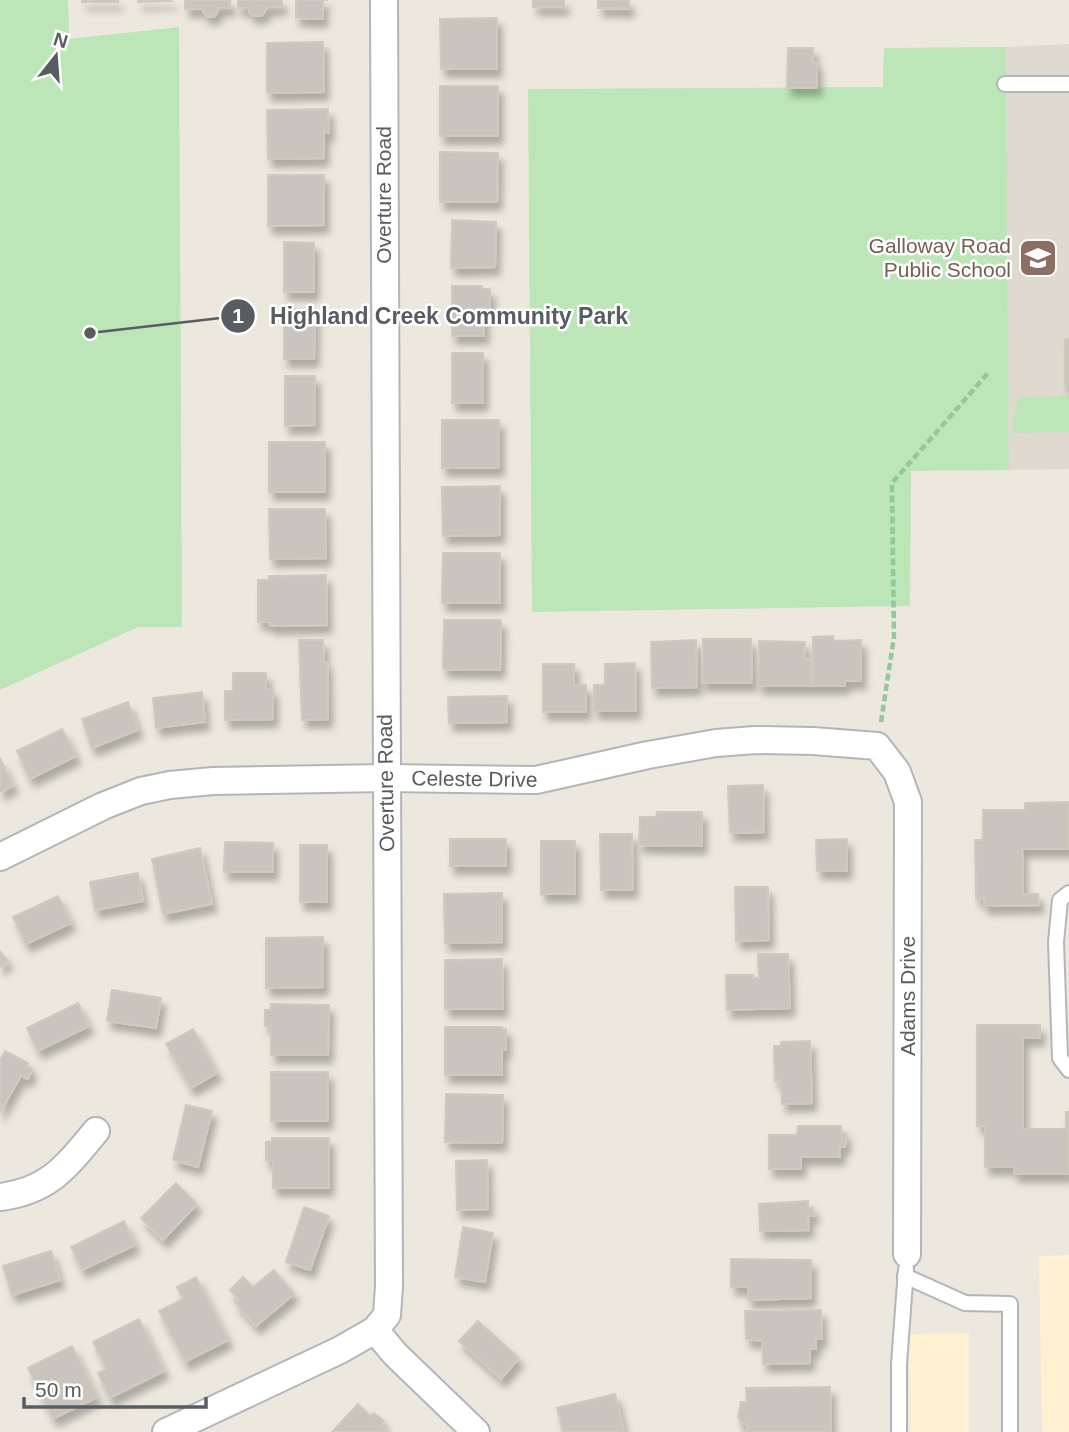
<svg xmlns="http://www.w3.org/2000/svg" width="1069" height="1432" font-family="Arial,sans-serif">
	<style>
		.commercial { fill: #fff0d1 }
		.education { fill: #dfd9cf }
		.green { fill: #bde6b8 }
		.building { fill: #c9c5be; stroke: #d1c9bd; stroke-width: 2; filter: url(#shadow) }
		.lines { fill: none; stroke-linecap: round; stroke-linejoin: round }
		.lane-casing { stroke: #b2b6bb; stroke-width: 18 }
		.street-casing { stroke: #b2b6bb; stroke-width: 30 }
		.path { stroke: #92c89b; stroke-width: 4.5; stroke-dasharray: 7 3.5; stroke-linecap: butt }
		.lane { stroke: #fff; stroke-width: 14 }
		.street { stroke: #fff; stroke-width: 26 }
		.labels { text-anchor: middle; stroke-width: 5; stroke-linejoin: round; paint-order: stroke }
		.street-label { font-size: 21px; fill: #585d61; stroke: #fff }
		.education-label { font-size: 21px; fill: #785e54; stroke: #fff; text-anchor: end }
		.leader { fill: none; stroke: #585d61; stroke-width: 2.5 }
		.callout-dot { fill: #585d61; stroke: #fff; stroke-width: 2.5 }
		.mark-label { font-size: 21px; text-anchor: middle; font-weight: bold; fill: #fff }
		.callout-label { font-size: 23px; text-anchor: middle; font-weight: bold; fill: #585d61; stroke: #fff; stroke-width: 5; stroke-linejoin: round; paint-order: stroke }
	</style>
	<defs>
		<filter id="shadow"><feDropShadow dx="4.5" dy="8" stdDeviation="3.5" flood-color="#0004"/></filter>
	</defs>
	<rect width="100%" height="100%" fill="#ece8de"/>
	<g class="commercial">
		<path d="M1069,1255V1432H1042L1039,1256Z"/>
		<path d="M969,1333V1432H910L909,1334Z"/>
	</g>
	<path class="education" d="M1069,44V469L1009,470L1006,47Z"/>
	<g class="green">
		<path d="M0,0H68L69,39L179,27L182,627H138L0,690Z"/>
		<path d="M1006,47L1009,470L911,471L910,606L532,612L528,89L883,87L884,48Z"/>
		<path d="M1069,396V432L1013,433L1014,413L1019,397Z"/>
	</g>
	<g class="building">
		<rect x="82" y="0" width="36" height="2"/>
		<path d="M138,0H172V1L138,2Z"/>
		<path d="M185,0H230V8H219L215,16L207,17L202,9H185Z"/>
		<path d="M238,0H282V7H267L263,15L253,16L249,12V8H238Z"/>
		<path d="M296,0H328H323V19L296,18Z"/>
		<rect x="533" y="0" width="31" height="7"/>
		<path d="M598,0H629V9L598,8Z"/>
		<path d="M497,18V69H441L440,19Z"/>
		<path d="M323,42L324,92L267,93V43Z"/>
		<path d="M788,48H813V62H817V88H787Z"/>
		<rect x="440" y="86" width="58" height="50"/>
		<path d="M328,109L329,133H324V158L268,159L267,110Z"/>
		<path d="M440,152L498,153L497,202H440Z"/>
		<path d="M268,175H324V225L268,226Z"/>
		<path d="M452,220L496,222L495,267L451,268Z"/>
		<path d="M284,242L314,243V292H284Z"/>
		<path d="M452,286H482V289H490V314H484V336H452Z"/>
		<path d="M284,309H315L314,359H284Z"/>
		<rect x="1065" y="339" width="4" height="46"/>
		<rect x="452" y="353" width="31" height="50"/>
		<path d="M285,376H315V425L285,426Z"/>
		<rect x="442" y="420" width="57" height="48"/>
		<rect x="269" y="442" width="56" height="50"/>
		<path d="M500,486V535L443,536L442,487Z"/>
		<path d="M269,509H325L326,558L270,559Z"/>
		<path d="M443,553H500V603H442Z"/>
		<path d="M326,575L327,625L270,626L269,622H258V580H269V576Z"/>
		<path d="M444,620H501L500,670L443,669Z"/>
		<path d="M833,636V641L861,640V681H845V686H813V637Z"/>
		<path d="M703,639H751L752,683H702Z"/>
		<path d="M299,640H323L324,662H327L328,719L302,720Z"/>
		<path d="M696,640L697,687L652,688L651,642Z"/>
		<path d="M759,641L805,642L804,659L811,660V686H758Z"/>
		<path d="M635,663L636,711H594V685H605V664Z"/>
		<path d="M543,664H574V685H586V712H543Z"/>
		<path d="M233,673H266V689H273V719L225,720V691H233Z"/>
		<path d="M202,692L205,722L156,728L153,698Z"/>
		<path d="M507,696V722L449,723L448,697Z"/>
		<path d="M128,702L138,730L92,748L82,719Z"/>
		<path d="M62,729L76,756L30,779L17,751Z"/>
		<path d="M0,758L13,786L0,792Z"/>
		<path d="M763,785L764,832L730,833L728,786Z"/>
		<path d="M1069,802V849H1022L1023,894H1038L1039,905L984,906V899H976L975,840H983V810H1025V803Z"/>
		<path d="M657,812H702V846L639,845L640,817H656Z"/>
		<path d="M600,834H632L633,890H601Z"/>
		<rect x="450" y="839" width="56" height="27"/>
		<path d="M847,839V871H817L816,840Z"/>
		<rect x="541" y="841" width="34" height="53"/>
		<path d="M225,842L273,843V872H224Z"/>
		<rect x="300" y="845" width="27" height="57"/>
		<path d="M200,848L212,904L163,914L152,859Z"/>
		<path d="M138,873L143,901L95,910L90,882Z"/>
		<path d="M735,887H768L769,940L736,941Z"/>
		<path d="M502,893V942L445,943L444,894Z"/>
		<path d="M58,896L71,923L26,944L13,917Z"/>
		<path d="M323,937V987L266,988V938Z"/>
		<path d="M0,951L8,961L0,967Z"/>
		<path d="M758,954H788L790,1008L727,1010L726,975H753V978H759Z"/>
		<path d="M502,959L503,1009H445V960Z"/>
		<path d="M112,990L161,998L156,1028L107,1021Z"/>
		<path d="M78,1003L89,1026L38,1051L27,1028Z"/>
		<path d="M271,1004L329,1005L328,1055H271V1026H265V1010H270Z"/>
		<path d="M977,1025H1040V1038H1023V1129H1066V1112H1069V1174H1014V1167H985V1126H977Z"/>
		<path d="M445,1027H502V1029H506V1050H502V1075H445Z"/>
		<path d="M193,1029L217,1073L191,1088L166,1044Z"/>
		<path d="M810,1041L812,1103L782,1104L781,1080L775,1081L774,1046H781V1042Z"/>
		<path d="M5,1051L28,1063L26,1066L32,1069L28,1079L21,1076L0,1112V1060Z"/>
		<rect x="271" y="1072" width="57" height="49"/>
		<path d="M446,1094L503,1095L502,1143L445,1142Z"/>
		<path d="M186,1105L212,1111L198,1167L173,1160Z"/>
		<path d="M798,1126H841V1134L846,1133L845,1147H840V1157H801V1169H769V1135H797Z"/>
		<path d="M272,1138H329V1188H273V1161H266V1142L272,1141Z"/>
		<path d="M487,1160L488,1209L457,1210L456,1161Z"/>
		<path d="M176,1183L197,1204L163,1240L141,1218Z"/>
		<path d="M808,1201V1208H813L814,1216H808L809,1230L760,1231L759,1204Z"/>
		<path d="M304,1207L329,1216L310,1270L286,1262Z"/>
		<path d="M124,1221L135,1245L82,1270L71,1247Z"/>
		<path d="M463,1227L493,1233L485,1282L455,1277Z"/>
		<path d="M51,1251L60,1280L12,1295L3,1266Z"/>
		<path d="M731,1259L811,1260V1298L748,1300V1287H731Z"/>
		<path d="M274,1270L294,1294L256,1326L235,1302L239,1300L230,1290L243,1277L253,1287Z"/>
		<path d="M196,1277L228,1340L185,1362L159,1311L183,1299L177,1287Z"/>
		<path d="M821,1310L822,1339H816V1349H810V1363L763,1364L762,1341L746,1339L745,1311Z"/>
		<path d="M139,1319L164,1371L110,1398L98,1373L107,1369L93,1342Z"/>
		<path d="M478,1321L519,1358L501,1379L459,1341Z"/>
		<path d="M72,1346L97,1397L53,1419L28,1368Z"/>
		<path d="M830,1387L831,1432H747V1424H741L738,1417L741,1402H747L746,1388Z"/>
		<path d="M615,1394L624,1432H563L557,1408Z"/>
		<path d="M358,1404L370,1416L374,1413L384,1421L380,1425L388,1432H332Z"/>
	</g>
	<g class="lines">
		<defs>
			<g id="lane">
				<path d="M1005,84H1069"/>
				<path d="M1069,893L1060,900L1056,942L1060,1058L1069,1070"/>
				<path d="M905,1276L965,1303L1010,1304V1432"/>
				<path d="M899,1432V1364L906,1269"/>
			</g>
			<g id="street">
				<path id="s1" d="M0,857L103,806L141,791L170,785L213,781L386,778L536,780L648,755L716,743L755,740L813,741L877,746L897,772L908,802L907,1254"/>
				<path d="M0,1197C49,1191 66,1167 96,1131"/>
				<path d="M375,1330L395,1354L476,1432"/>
				<path d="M166,1432L340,1350L375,1330L387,1315L389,1286L384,0"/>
			</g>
		</defs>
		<use href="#lane" class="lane-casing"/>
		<use href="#street" class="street-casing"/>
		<path class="path" d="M881,722L894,637L892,483L989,372"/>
		<use href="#lane" class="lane"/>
		<use href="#street" class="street"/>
	</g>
	<defs>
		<symbol id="school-square" viewBox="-11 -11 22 22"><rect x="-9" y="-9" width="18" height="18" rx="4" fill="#8d6e63" stroke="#fff"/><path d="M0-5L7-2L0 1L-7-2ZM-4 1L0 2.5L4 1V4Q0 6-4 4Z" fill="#fff"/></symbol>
	</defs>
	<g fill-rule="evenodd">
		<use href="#school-square" x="1016" y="236" width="44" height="44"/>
	</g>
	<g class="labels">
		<g class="street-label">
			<text transform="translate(384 195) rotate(-90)" y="7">Overture Road</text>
			<text dy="7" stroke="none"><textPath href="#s1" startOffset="490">Celeste Drive</textPath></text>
			<text transform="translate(386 783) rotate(-91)" y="7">Overture Road</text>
			<text transform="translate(908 996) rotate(-90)" y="7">Adams Drive</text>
		</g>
		<g class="education-label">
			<text x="1011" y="253">Galloway Road<tspan x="1011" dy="24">Public School</tspan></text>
		</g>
	</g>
	<path class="leader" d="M90 333L238 316"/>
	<g class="callout-dot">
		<circle cx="90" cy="333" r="7"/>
		<circle cx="238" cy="316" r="18"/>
	</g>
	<g class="mark-label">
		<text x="238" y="323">1</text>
	</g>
	<g class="callout-label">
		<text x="449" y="324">Highland Creek Community Park</text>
	</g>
	<g transform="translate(56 56) rotate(17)" stroke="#ffffff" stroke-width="5" paint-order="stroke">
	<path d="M0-5L12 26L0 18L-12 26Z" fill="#585d61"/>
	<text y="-10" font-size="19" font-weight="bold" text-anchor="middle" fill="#585d61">N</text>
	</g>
	<path d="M24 1397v10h182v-10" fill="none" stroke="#585d61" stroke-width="3.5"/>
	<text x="35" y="1397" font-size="21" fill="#585d61" stroke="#ffffff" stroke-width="5" paint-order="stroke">50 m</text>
</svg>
